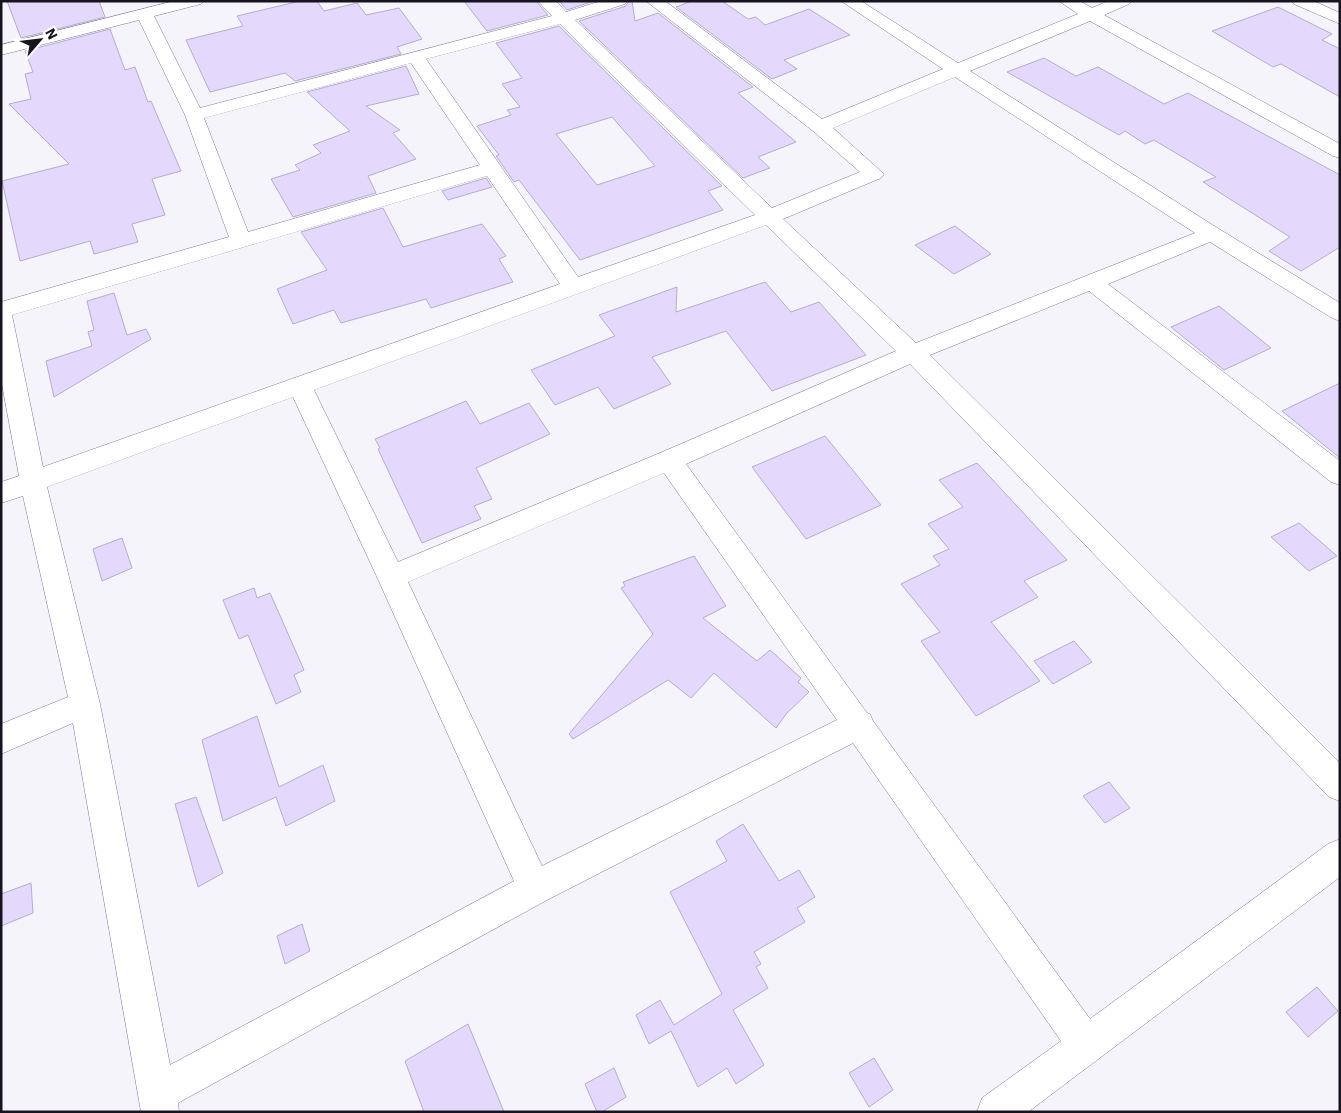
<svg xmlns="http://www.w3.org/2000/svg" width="1341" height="1113" font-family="'IBM Plex Sans',sans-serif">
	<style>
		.building { fill: #e4d9fc; stroke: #b6accd; fill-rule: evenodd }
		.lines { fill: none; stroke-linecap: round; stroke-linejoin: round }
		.minor-casing { stroke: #807695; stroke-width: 1 }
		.minor { fill: #fff; fill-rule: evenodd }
	</style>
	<rect width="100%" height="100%" fill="#f6f4fb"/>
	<g class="building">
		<path d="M7,1H99L105,17L21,38Z"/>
		<path d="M300,1H317L324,11L357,3L366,15L399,8L422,39L397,47L401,54L295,81L285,73L210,92L186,40L243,26L237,16Z"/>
		<path d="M464,1H536L548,15L487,31Z"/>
		<path d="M559,1H594L567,10Z"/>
		<path d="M629,1H632L635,21L658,13L753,87L738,93L796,142L758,157L770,168L743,178L579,21L626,6Z"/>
		<path d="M692,1H722L748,19L756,17L765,25L809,9L850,35L784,60L797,69L772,79L676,7Z"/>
		<path d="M1278,7L1332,34L1322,40L1340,49V97L1281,64L1273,67L1212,31Z"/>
		<path d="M559,26L722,186L708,191L723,210L580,260L519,180L514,182L496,156L499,155L477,126L511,115L507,110L520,107L502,84L522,78L496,43ZM612,117L655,166L597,185L556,134Z"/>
		<path d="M110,29L125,70L135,67L148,102L151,101L181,171L152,179L165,215L132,224L138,242L94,254L90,241L20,261L2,181L69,164L9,104L31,99L25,74L33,72L25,51Z"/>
		<path d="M1044,58L1076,76L1098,67L1164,104L1188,93L1340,175V247L1301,271L1269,251L1290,237L1203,182L1216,177L1154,140L1145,144L1125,131L1119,135L1007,72Z"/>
		<path d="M406,66L419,94L366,106L400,130L393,133L416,159L368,176L376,193L293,217L271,179L300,170L295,165L321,153L313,145L350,131L307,92Z"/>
		<path d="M486,178L492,187L448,200L442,191Z"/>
		<path d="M383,208L403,247L482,224L506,256L499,259L513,282L431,308L426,299L341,323L334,310L293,324L277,289L327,270L301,232Z"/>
		<path d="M955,226L991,254L954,274L915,245Z"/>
		<path d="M765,282L791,312L819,302L866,355L772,391L726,331L652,357L671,384L614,409L598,387L555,405L531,370L615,336L599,315L677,287L676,312Z"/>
		<path d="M114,293L127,335L146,329L151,339L54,397L46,361L92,346L88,332L94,330L87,301Z"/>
		<path d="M1219,306L1271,348L1224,370L1171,327Z"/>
		<path d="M1340,383V458L1282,411Z"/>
		<path d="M466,401L480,424L529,403L550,434L476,468L492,499L474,506L481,519L422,543L378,449L380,448L375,439Z"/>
		<path d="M825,436L881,505L806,539L752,467Z"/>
		<path d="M977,463L1067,560L1024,581L1038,597L991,622L1040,681L976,716L921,641L940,632L901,584L940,565L933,556L949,549L928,524L963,507L939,480Z"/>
		<path d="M1299,523L1337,556L1309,571L1271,537Z"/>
		<path d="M122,538L132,568L102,581L93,549Z"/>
		<path d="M694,556L726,606L703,618L757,661L770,650L801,678L798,682L809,692L787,713L776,728L714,673L691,698L668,680L573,739L569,734L653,634L621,588L625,586L623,582Z"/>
		<path d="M254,588L257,598L270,593L304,670L294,675L301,692L276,704L248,635L239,639L223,600Z"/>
		<path d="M1074,641L1092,662L1053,684L1034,661Z"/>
		<path d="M257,716L279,787L323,765L335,801L286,826L276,797L223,821L202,740Z"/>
		<path d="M1109,782L1130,808L1105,823L1083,796Z"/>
		<path d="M196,797L223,873L198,887L175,804Z"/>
		<path d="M743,824L779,881L799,870L815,897L797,908L805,922L754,952L761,964L756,967L768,988L733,1010L764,1065L736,1084L727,1068L698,1087L671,1031L649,1044L636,1015L660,1000L674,1025L722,994L670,892L727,861L716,841Z"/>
		<path d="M31,883L33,913L1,926V894Z"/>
		<path d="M302,924L310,951L285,964L277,936Z"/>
		<path d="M1317,987L1338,1011L1308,1037L1286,1012Z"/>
		<path d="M468,1024L504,1112H424L405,1061Z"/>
		<path d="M874,1058L893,1090L869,1107L849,1073Z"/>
		<path d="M614,1068L626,1097L602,1112H597L585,1084Z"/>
	</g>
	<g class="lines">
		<defs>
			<g id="minor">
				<path d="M174,1H203L201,4L154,16L200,108L552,16L538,1H556L566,12L601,1H627L625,4L575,20L772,208L860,172L813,131L646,1H665L822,119L943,69L841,1H861L958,63L1078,14L1059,1H1080L1092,8L1108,1H1131L1129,4L1104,15L1340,144V158L1333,156L1090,21L970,71L1219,229L1340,303V321L1332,318L1210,242L1108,284L1340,461V485L1331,482L1089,291L930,355L1340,763V801L1329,797L910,364L686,464L867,713L870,714L873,721L1090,1019L1328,844L1340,839V877L1028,1112H977L982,1098L1061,1041L853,743L547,900L178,1103L179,1112H141L73,723L1,754V724L68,697L23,496L1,503V482L19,476L1,379V302L229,237L185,115L139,20L1,55V45ZM560,24L755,215L578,277L426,59ZM411,63L480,165L248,232L204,118ZM955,77L1195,233L916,343L783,219L881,178L884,174L833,128ZM487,176L560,284L43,467L12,315ZM766,225L896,351L660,453L398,562L314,390ZM293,397L377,577L514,881L170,1065L100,704L47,487ZM664,473L837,720L542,866L408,582Z"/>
				<path d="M1292,1H1314L1340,13V24L1294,4Z"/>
			</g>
		</defs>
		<use href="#minor" class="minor-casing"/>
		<use href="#minor" class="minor"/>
	</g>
	<rect width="1341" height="1113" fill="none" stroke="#17131f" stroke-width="5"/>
	<g transform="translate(40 40) rotate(62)" stroke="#ffffff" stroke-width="4" paint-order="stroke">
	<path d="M0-4L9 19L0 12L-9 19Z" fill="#17131f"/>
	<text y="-8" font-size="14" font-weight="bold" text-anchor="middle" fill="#17131f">N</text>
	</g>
</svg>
